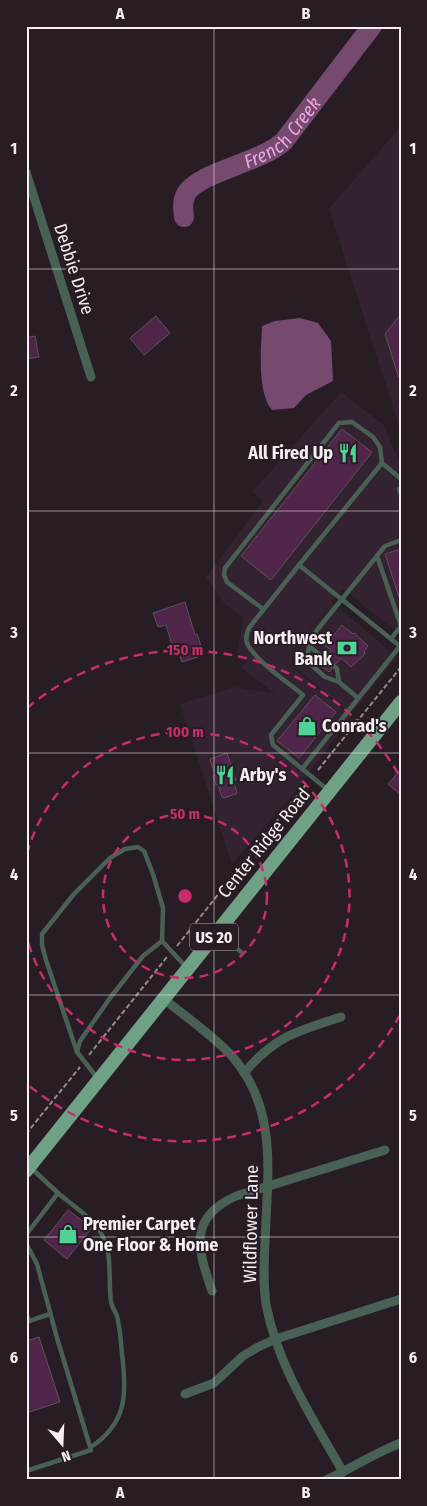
<svg xmlns="http://www.w3.org/2000/svg" width="427" height="1506" font-family="'Fira Sans Condensed',sans-serif">
	<style>
		.built { fill: #332330 }
		.water { fill: #76496e }
		.lines { fill: none; stroke-linecap: round; stroke-linejoin: round }
		.river { stroke: #76496e; stroke-width: 20 }
		.building { fill: #4f2549; stroke: #5d515a }
		.path { stroke: #948a91; stroke-width: 2; stroke-dasharray: 5 2.5; stroke-linecap: butt }
		.service { stroke: #496154; stroke-width: 4.5 }
		.minor { stroke: #496154; stroke-width: 9 }
		.primary { stroke: #6ea186; stroke-width: 14 }
		.grid { fill: none; stroke: #f6eef4; stroke-width: 1; stroke-opacity: 0.55 }
		.ring { fill: none; stroke: #c72d6a; stroke-width: 2.5; stroke-dasharray: 9 6 }
		.labels { text-anchor: middle; stroke-width: 4; stroke-linejoin: round; paint-order: stroke }
		.shield { fill: #281d25; stroke: #b8afb6; stroke-width: 1 }
		.shield-label { font-size: 16px; font-weight: bold; fill: #f6eef4 }
		.street-label { font-size: 18px; fill: #f6eef4; stroke: #281d25 }
		.poi-label { font-size: 18px; font-weight: bold; fill: #f6eef4; stroke: #281d25; text-anchor: start }
		.water-label { font-size: 19px; font-style: italic; fill: #eda6e0; stroke: #281d25 }
		.centre { fill: #c72d6a; stroke: #281d25; stroke-width: 2.5 }
		.ring-label { font-size: 15px; text-anchor: middle; font-weight: bold; fill: #c72d6a; stroke: #281d25; stroke-width: 4; stroke-linejoin: round; paint-order: stroke }
		.neatline { fill: none; stroke: #f6eef4; stroke-width: 2 }
		.grid-label { font-size: 16px; text-anchor: middle; font-weight: bold; fill: #f6eef4 }
	</style>
	<rect width="100%" height="100%" fill="#281d25"/>
	<g class="built">
		<path d="M401,126V432L329,209Z"/>
		<path d="M341,392L384,425L401,467V635L343,589L294,648L291,666L351,717L295,792L232,864L180,704L235,687L275,694L242,668L247,660L237,652L243,618L224,603L206,577L263,501L253,491Z"/>
		<path d="M333,603L397,657L351,714L293,666L297,645Z"/>
	</g>
	<path class="water" d="M300,318L318,323L331,341L333,381L306,395L294,408L272,410C257,393 261,348 262,326L275,321Z"/>
	<g class="lines">
		<path class="river" id="s1" d="M184,217C183,209 182,202 186,194C198,172 261,163 284,141L372,26"/>
	</g>
	<g class="building">
		<path d="M401,314V378H399L385,334Z"/>
		<path d="M156,316L170,333L144,355L130,338Z"/>
		<path d="M35,336L39,357L26,359V338Z"/>
		<path d="M342,429L372,452L271,580L241,556Z"/>
		<path d="M401,549V597H399L385,554Z"/>
		<path d="M185,602L195,635L197,634L204,655L182,662L176,644L172,645L166,625L158,627L153,613Z"/>
		<path d="M342,625L353,634L354,633L368,646L364,651L365,653L364,655L351,667L341,658L337,663L331,664L332,669L329,672L320,664L322,661L327,660V655L331,650L325,646Z"/>
		<path d="M315,695L336,712L299,758L277,741Z"/>
		<path d="M227,753L236,780L233,781L237,792L236,794L224,798L222,797L218,785H216L213,776L215,775L210,759Z"/>
		<path d="M401,769V795L388,784Z"/>
		<path d="M68,1210L92,1228L67,1259L44,1240Z"/>
		<path d="M39,1337L60,1402L26,1413V1341Z"/>
	</g>
	<g class="lines">
		<g class="path">
			<path d="M318,770L401,667"/>
			<path d="M177,946L308,782"/>
			<path d="M89,1055L167,957"/>
			<path d="M26,1134L80,1067"/>
		</g>
		<g class="service">
			<path d="M382,463L401,479"/>
			<path d="M401,488L399,489L401,494"/>
			<path d="M377,556L401,626"/>
			<path d="M263,609L227,582L224,575L225,568L339,423L352,422L373,437L380,447L382,463L299,565"/>
			<path d="M391,639L400,627"/>
			<path d="M309,646L324,658"/>
			<path d="M334,666L337,669L339,682"/>
			<path d="M358,698L339,682L325,677L307,661L309,646L317,630L385,546L401,540"/>
			<path d="M302,769L400,646"/>
			<path d="M328,790L273,745L271,735L303,695C289,683 254,660 247,643C245,638 247,633 249,628L299,565L401,647"/>
			<path d="M219,933L241,952"/>
			<path d="M77,1052L46,960L42,945V934L74,894L110,858L125,849L138,847L144,851L153,874L163,908L162,941"/>
			<path d="M98,1079L77,1052L80,1041L110,998L143,956L162,941L187,968"/>
			<path d="M58,1193C73,1206 93,1218 102,1235C113,1255 108,1280 111,1302C112,1307 115,1311 117,1316C120,1328 121,1342 122,1354C127,1394 127,1423 91,1447"/>
			<path d="M26,1235L58,1193L31,1168"/>
			<path d="M26,1243L37,1264L57,1338L91,1450L26,1471"/>
			<path d="M26,1313L29,1321"/>
			<path d="M26,1322L50,1314"/>
		</g>
		<g class="minor">
			<path d="M26,172L91,377"/>
			<path d="M164,999C186,1017 211,1034 231,1055C274,1103 269,1161 266,1220C265,1248 262,1277 266,1304C277,1365 313,1419 343,1472"/>
			<path d="M244,1073C275,1036 298,1031 341,1017"/>
			<path d="M212,1291C198,1250 187,1218 236,1196L385,1150"/>
			<path d="M185,1394L214,1383L243,1356L258,1347L276,1339L401,1299"/>
			<path d="M326,1480C351,1469 374,1453 401,1443"/>
		</g>
		<path class="primary" d="M26,1171L401,702"/>
	</g>
	<path class="grid" d="M214,26V1480M26,269H401M26,511H401M26,753H401M26,995H401M26,1237H401"/>
	<g class="ring">
		<circle cx="185" cy="896" r="82"/>
		<path d="M27 854A164 164 0 1 1 27 938"/>
		<path d="M400 1015A246 246 0 0 1 27 1084M27 708A246 246 0 0 1 400 777"/>
	</g>
	<defs>
		<symbol id="restaurant-bare" viewBox="-9 -9 18 18"><path d="M-5-6h1v4h1v-4h1v4h1v-4h1v5L-1.5 .5V6h-2V.5L-5-1ZM5-6V6H3V1.5H1.5Q1.5-4 5-6Z" fill="#51d398" stroke="#281d25" stroke-width="2.5" paint-order="stroke"/></symbol>
		<symbol id="bank-bare" viewBox="-9 -9 18 18"><path d="M-6-4H6V4H-6ZM0-2.3a2.3 2.3 0 1 0 0 4.6a2.3 2.3 0 1 0 0-4.6Z" fill="#51d398" stroke="#281d25" stroke-width="2.5" paint-order="stroke"/></symbol>
		<symbol id="shop-bare" viewBox="-9 -9 18 18"><path d="M-5-2.5h2.3a2.7 3.5 0 0 1 5.4 0H5L5.5 6h-11ZM-1.5-2.5h3a1.5 2.3 0 0 0-3 0Z" fill="#51d398" stroke="#281d25" stroke-width="2.5" paint-order="stroke"/></symbol>
	</defs>
	<g fill-rule="evenodd">
		<use href="#restaurant-bare" x="334" y="439" width="28" height="28"/>
		<use href="#bank-bare" x="333" y="634" width="28" height="28"/>
		<use href="#shop-bare" x="293" y="712" width="28" height="28"/>
		<use href="#restaurant-bare" x="211" y="761" width="28" height="28"/>
		<use href="#shop-bare" x="54" y="1220" width="28" height="28"/>
	</g>
	<g class="labels">
		<rect class="shield" x="190" y="923.5" width="48" height="27" rx="4"/>
		<g class="shield-label">
			<text x="214" y="943">US 20</text>
		</g>
		<g class="street-label">
			<text transform="translate(74 269) rotate(72)" y="6">Debbie Drive</text>
			<text transform="translate(264 843) rotate(-51)" y="6">Center Ridge Road</text>
			<text transform="translate(251 1224) rotate(-89)" y="6">Wildflower Lane</text>
		</g>
		<g class="poi-label">
			<text x="333" y="459" text-anchor="end">All Fired Up</text>
			<text x="332" y="644" text-anchor="end">Northwest<tspan x="332" dy="21">Bank</tspan></text>
			<text x="322" y="732">Conrad's</text>
			<text x="240" y="781">Arby's</text>
			<text x="83" y="1230">Premier Carpet<tspan x="83" dy="21">One Floor &amp; Home</tspan></text>
		</g>
		<g class="water-label">
			<text dy="7" stroke="none"><textPath href="#s1" startOffset="140">French Creek</textPath></text>
		</g>
	</g>
	<circle cx="185" cy="896" r="8" class="centre"/>
	<g class="ring-label">
		<text x="185" y="655">150 m</text>
		<text x="185" y="737">100 m</text>
		<text x="185" y="819">50 m</text>
	</g>
	<rect width="427" height="1506" fill="none" stroke="#281d25" stroke-width="55"/>
	<g transform="translate(62 1444) rotate(161)" stroke="#281d25" stroke-width="4" paint-order="stroke">
	<path d="M0-4L9 19L0 12L-9 19Z" fill="#f6eef4"/>
	<text y="-8" font-size="14" font-weight="bold" text-anchor="middle" fill="#f6eef4">N</text>
	</g>
	<rect x="28" y="28" width="372" height="1450" class="neatline"/>
	<g class="grid-label">
		<text x="120" y="19">A</text>
		<text x="306" y="19">B</text>
		<text x="14" y="154">1</text>
		<text x="413" y="154">1</text>
		<text x="14" y="396">2</text>
		<text x="413" y="396">2</text>
		<text x="14" y="638">3</text>
		<text x="413" y="638">3</text>
		<text x="14" y="880">4</text>
		<text x="413" y="880">4</text>
		<text x="14" y="1121">5</text>
		<text x="413" y="1121">5</text>
		<text x="14" y="1363">6</text>
		<text x="413" y="1363">6</text>
		<text x="120" y="1498">A</text>
		<text x="306" y="1498">B</text>
	</g>
</svg>
